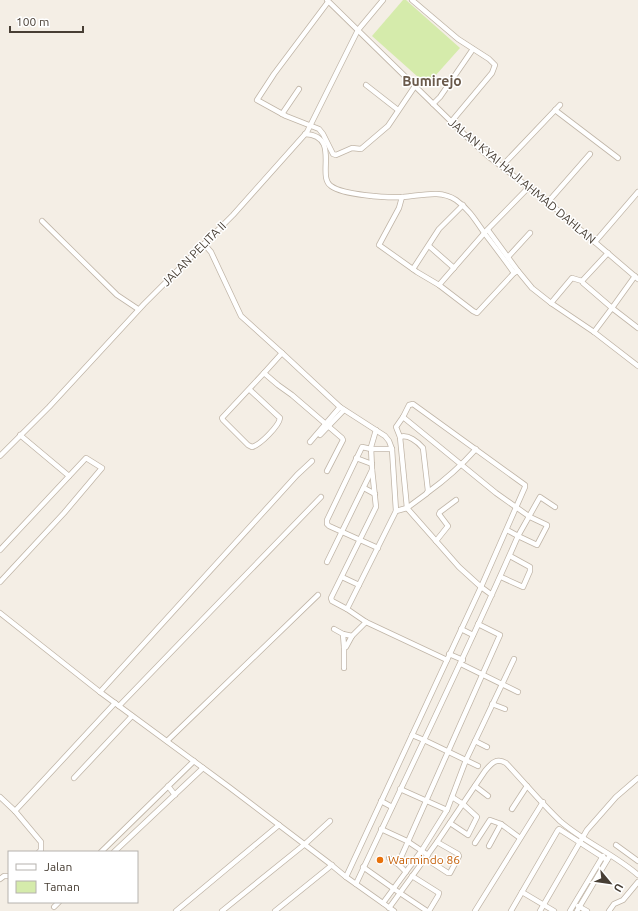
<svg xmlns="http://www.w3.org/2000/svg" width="638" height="911" font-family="Ubuntu,sans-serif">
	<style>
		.green { fill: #d5ebab }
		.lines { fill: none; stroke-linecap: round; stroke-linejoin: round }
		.minor-casing { stroke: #c0b5a7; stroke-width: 6 }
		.minor { stroke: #fff; stroke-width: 4.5 }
		.food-dot { fill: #e8710a; stroke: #fff; stroke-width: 1.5 }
		.labels { text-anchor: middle; stroke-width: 3; stroke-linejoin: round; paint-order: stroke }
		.street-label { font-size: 12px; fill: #473e34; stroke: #fff }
		.food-label { font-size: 12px; fill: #c56008; stroke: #fff; text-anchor: start }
		.quarter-label { font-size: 14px; font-weight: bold; fill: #6a5a4b; stroke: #fff }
	</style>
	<rect width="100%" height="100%" fill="#f4eee5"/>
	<path class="green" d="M403,0H406L460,48L427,85L372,36Z"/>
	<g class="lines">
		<defs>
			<g id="minor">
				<path d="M327,0L468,138L489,157L548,202L638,279"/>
				<path d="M412,0L458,39L489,59L495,65L492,73L451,122"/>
				<path d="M328,2L274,74L257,100L286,116L319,129L323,134L333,154L336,155L352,148L361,149L388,126L415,86"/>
				<path d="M366,85L398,110"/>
				<path d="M433,104L440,97L473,49"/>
				<path d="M555,110L618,158"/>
				<path d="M282,114L299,89"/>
				<path d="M305,134C341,136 316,176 331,186C343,195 387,198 403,197C420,196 440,189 456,200C469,209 476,221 485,234C495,247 505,260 514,273"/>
				<path d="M502,166L560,105"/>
				<path d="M402,197L399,208L379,245L417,272L439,285L473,311L477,313L514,273L518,271"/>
				<path d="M548,202L590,154"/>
				<path d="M42,221L117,295L138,309"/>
				<path d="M488,230L518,271L532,288L551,303L594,332L638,366"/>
				<path d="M595,242L638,192"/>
				<path d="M204,244L211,252L241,316L282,353L264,373L278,385L292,395L342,438L343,440L327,471"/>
				<path d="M429,246L454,268"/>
				<path d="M608,253L582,281L583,283L612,308L635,276"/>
				<path d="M508,257L530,233"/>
				<path d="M413,269L439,229L463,205"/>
				<path d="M439,285L487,230L529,187"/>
				<path d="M551,303L572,278L582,281"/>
				<path d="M594,332L612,308L638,328"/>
				<path d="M282,353L340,407"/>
				<path d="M249,389L280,418C279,426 260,445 252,447L248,445L223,420L222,418L264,373"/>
				<path d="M20,435L69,476"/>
				<path d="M320,435L344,410"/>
				<path d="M400,437C408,434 418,442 423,448L428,491L426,494L407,508L396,511L347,609L366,622L447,660"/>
				<path d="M310,442L340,407L385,436L389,441L392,449L396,511"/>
				<path d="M0,456L49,407L144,304L233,215L307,132L358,30L383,0"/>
				<path d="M356,458L372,464"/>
				<path d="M364,488L375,494"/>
				<path d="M427,493C445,480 461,466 476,449"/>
				<path d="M507,530L518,536L540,497L555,507"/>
				<path d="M436,541L448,526L439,514L440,512L456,500"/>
				<path d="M378,548L329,526L327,524V520L362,447L371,449H392"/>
				<path d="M0,550L86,458L102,468L64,513L0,582"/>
				<path d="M327,562L372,470"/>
				<path d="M342,577L359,585"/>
				<path d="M501,577L523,587L530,571V567L510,556"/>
				<path d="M347,609L332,601L331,598L376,507L372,469L371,447L376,430"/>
				<path d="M0,613L100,692L229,787L329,863L346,877L394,911"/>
				<path d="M334,629L343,634L352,636"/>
				<path d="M461,629L473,635"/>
				<path d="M343,634L344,647H346L352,636L366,622"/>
				<path d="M449,654L463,660"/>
				<path d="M461,664L518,692"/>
				<path d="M344,668V647"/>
				<path d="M100,692L297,475L312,461"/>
				<path d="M492,704L505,709"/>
				<path d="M119,706L321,497"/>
				<path d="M412,735L424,740L478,766"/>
				<path d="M167,741L318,595"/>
				<path d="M475,741L487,747"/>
				<path d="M74,778L132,716"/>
				<path d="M168,786L175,795"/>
				<path d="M475,786L488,796"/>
				<path d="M400,789L447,810L466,760L514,659"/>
				<path d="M0,797L15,811"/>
				<path d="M381,801L392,807"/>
				<path d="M512,809L527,786"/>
				<path d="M450,823L468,835L477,817L463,804L452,797"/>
				<path d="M381,829L407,841L428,855"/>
				<path d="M475,843L490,820L501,824L520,838"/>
				<path d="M616,845L638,861"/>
				<path d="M489,846L501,824"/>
				<path d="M39,852L41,850V842L15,811L115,703"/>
				<path d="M101,852L194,761"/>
				<path d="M114,852L203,768"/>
				<path d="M389,858L398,864L406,872"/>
				<path d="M425,858L448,873H450L459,856L458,854L437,842"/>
				<path d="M398,864L500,635L478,624"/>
				<path d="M363,867L394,889L427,911"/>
				<path d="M412,876L439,893L438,896L429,911"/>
				<path d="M346,877L481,587L525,487V485L413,404L409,405L403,417"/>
				<path d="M0,879L4,876H9"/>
				<path d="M356,884C410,768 467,653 518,536L537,545L547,526V525L530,517L496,493L403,417L396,427L400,437L407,508L459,567L481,587L492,595"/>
				<path d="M522,892L554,911"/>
				<path d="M383,903L422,850L447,810"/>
				<path d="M578,906L587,911"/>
				<path d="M54,907L59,902"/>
				<path d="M389,908L437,842L485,771C491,764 496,757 506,763C524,782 541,803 560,821C584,842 614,854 638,875"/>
				<path d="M176,911L279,825"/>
				<path d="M222,911L305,844L330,821"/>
				<path d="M275,911L332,865"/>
				<path d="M475,911L543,802"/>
				<path d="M511,911L558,830L559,829L607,860"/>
				<path d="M540,911L587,830L616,797L638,778"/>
				<path d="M570,911L603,856"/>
				<path d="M577,911L609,857"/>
				<path d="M609,911L614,904L623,900L638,882"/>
			</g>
		</defs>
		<use href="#minor" class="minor-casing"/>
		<use href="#minor" class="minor"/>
	</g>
	<circle class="food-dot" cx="380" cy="860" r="4"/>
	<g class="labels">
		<g class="street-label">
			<text transform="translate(522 181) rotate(40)" y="4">JALAN KYAI HAJI AHMAD DAHLAN</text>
			<text transform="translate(194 254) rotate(-45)" y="4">JALAN PELITA II</text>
		</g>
		<g class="food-label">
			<text x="388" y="864">Warmindo 86</text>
		</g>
		<g class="quarter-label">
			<text x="432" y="86">Bumirejo</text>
		</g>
	</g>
	<rect x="8" y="851" width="130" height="52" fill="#ffffff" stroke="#b5b2ae"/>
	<rect x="16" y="864" width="20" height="6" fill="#ffffff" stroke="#b5b2ae"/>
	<text x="44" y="871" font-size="12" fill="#473e34">Jalan</text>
	<rect x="16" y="881" width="20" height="12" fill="#d5ebab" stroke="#b5b2ae"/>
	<text x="44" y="891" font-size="12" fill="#473e34">Taman</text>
	<g transform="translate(610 883) rotate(119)" stroke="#ffffff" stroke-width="3" paint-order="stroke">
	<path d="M0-3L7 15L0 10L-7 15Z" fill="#473e34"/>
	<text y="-6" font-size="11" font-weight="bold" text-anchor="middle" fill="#473e34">U</text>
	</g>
	<path d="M10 26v6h73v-6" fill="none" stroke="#473e34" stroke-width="2"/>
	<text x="16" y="26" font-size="12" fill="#473e34" stroke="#ffffff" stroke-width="3" paint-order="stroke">100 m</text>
</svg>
